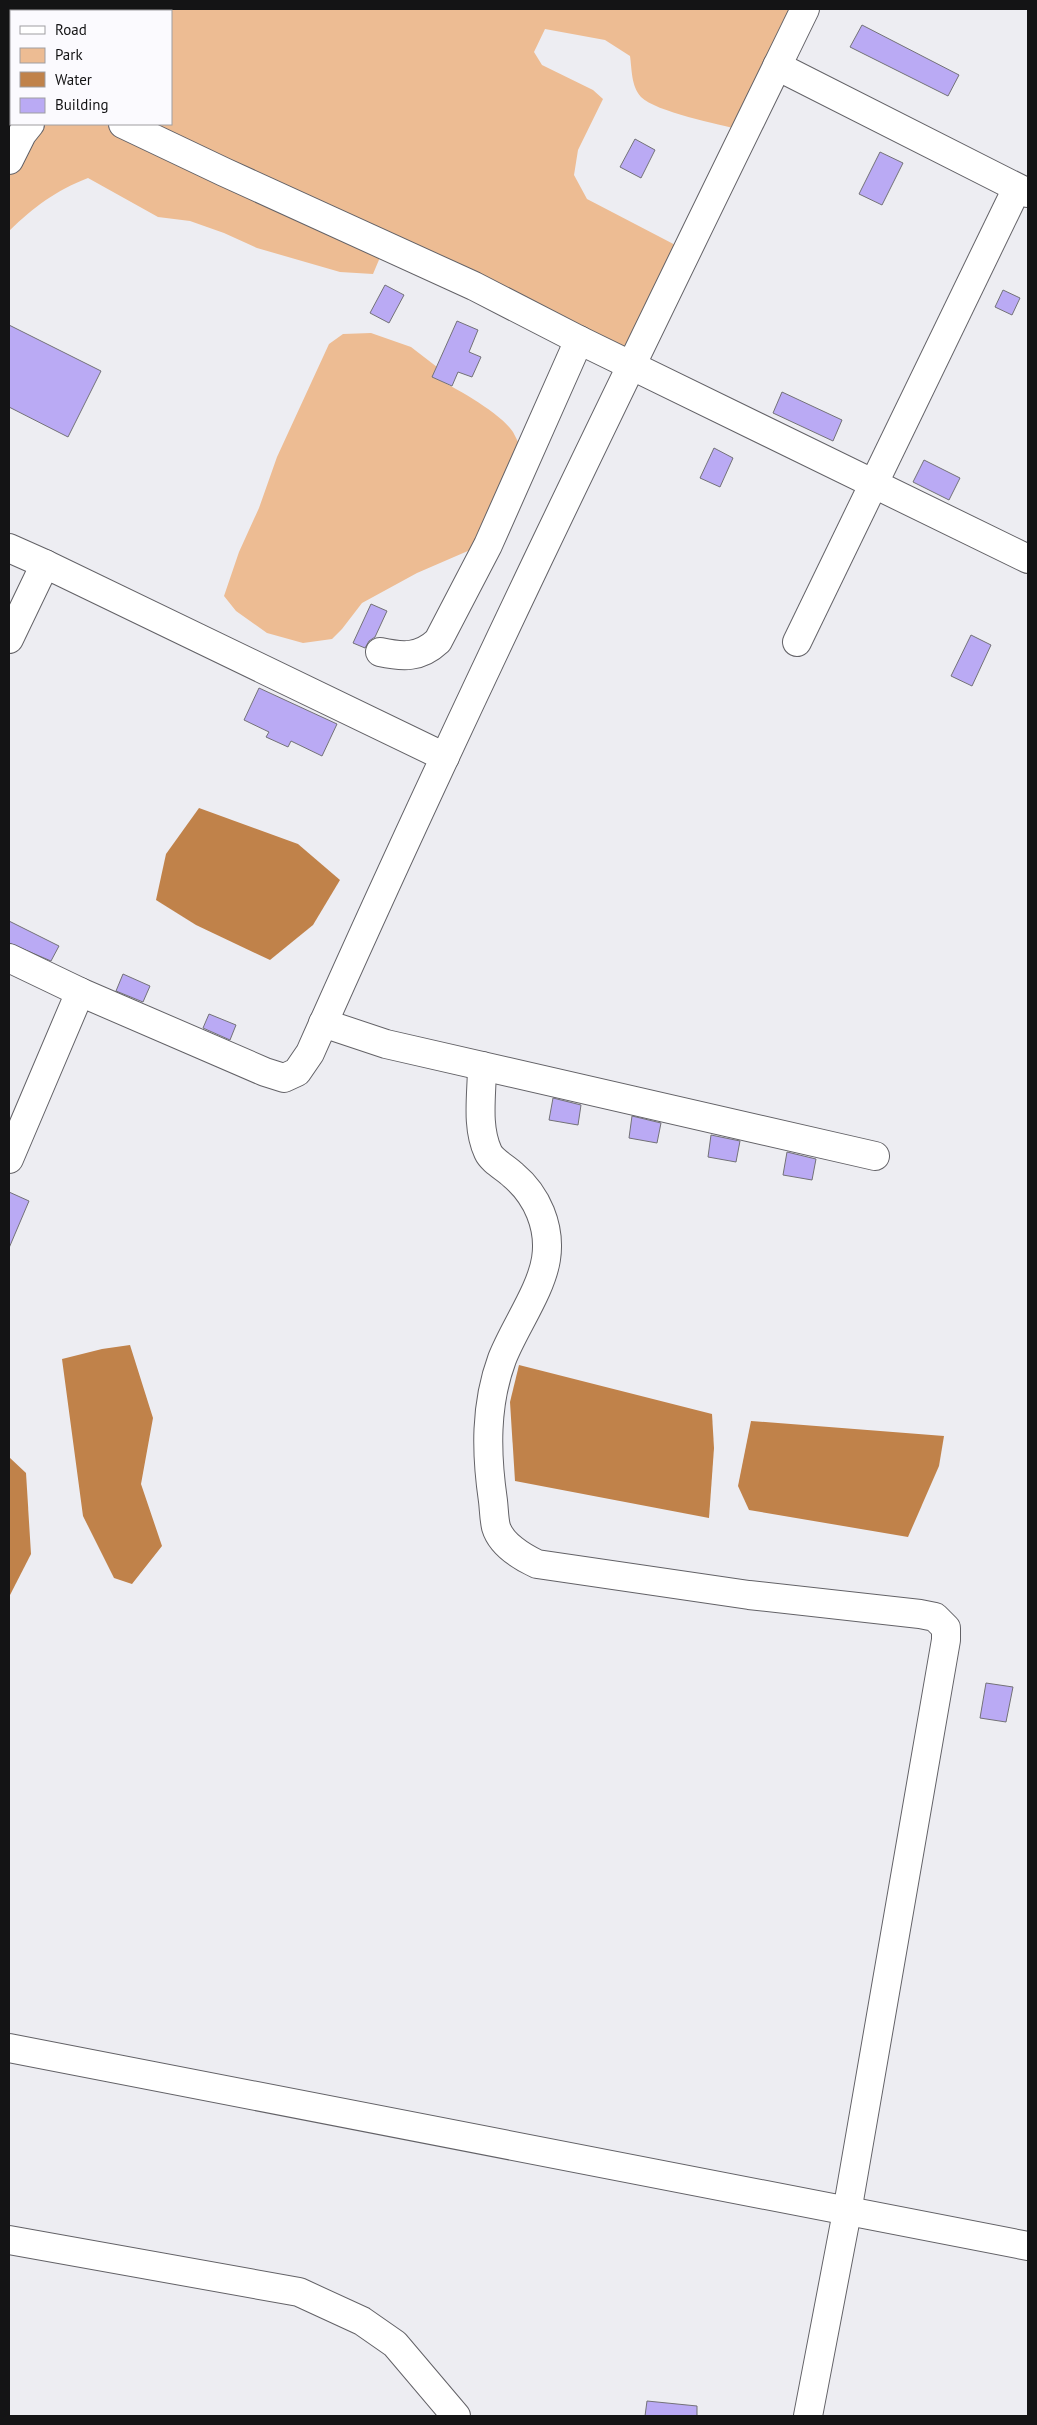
<svg xmlns="http://www.w3.org/2000/svg" width="1037" height="2425" font-family="'PT Sans',sans-serif">
	<style>
		.green { fill: #edbc93 }
		.water { fill: #c0824a }
		.building { fill: #baaaf4; stroke: #737277 }
		.lines { fill: none; stroke-linecap: round; stroke-linejoin: round }
		.minor-casing { stroke: #636267; stroke-width: 30 }
		.minor { stroke: #fff; stroke-width: 28 }
	</style>
	<rect width="100%" height="100%" fill="#ededf2"/>
	<g class="green">
		<path d="M9,9H800L741,130C719,124 656,112 641,97C631,86 632,69 630,56L605,40L545,29L534,52L542,65L593,90L603,99L578,150L574,175L587,199L683,249L629,360L133,124H171V11H11V124H25L9,150Z"/>
		<path d="M35,124H115L381,255L373,274L340,272L257,248L224,233L190,221L158,217L88,178C55,191 35,206 9,231V169Z"/>
		<path d="M371,333L411,347L437,367L433,377C454,387 501,413 513,432C517,439 520,447 524,453L484,544L417,573L362,603L342,629L332,639L303,643L267,633L236,611L224,596L239,552L259,508L277,457L329,344L343,334Z"/>
	</g>
	<g class="water">
		<path d="M199,808L298,844L340,880L313,925L270,960L196,925L156,900L166,854Z"/>
		<path d="M130,1345L153,1418L141,1484L162,1546L132,1584L114,1578L83,1516L62,1359L102,1349Z"/>
		<path d="M519,1365L712,1414L714,1448L709,1518L515,1481L510,1402Z"/>
		<path d="M751,1421L944,1436L939,1466L908,1537L749,1510L738,1486Z"/>
		<path d="M9,1457L26,1473L31,1554L9,1597Z"/>
	</g>
	<g class="building">
		<path d="M862,25L959,75L948,96L850,47Z"/>
		<path d="M635,139L655,150L641,178L620,167Z"/>
		<path d="M880,152L903,163L882,205L859,194Z"/>
		<path d="M385,285L404,295L389,323L370,313Z"/>
		<path d="M1003,290L1020,298L1012,315L995,307Z"/>
		<path d="M457,321L478,330L469,352L481,357L472,377L458,372L452,386L432,377Z"/>
		<path d="M9,325L101,371L68,437L9,407Z"/>
		<path d="M782,392L842,420L833,441L773,413Z"/>
		<path d="M714,448L733,458L720,487L700,478Z"/>
		<path d="M924,460L960,478L949,500L913,482Z"/>
		<path d="M371,604L387,611L375,637L369,641L365,648L353,643Z"/>
		<path d="M971,635L991,645L972,686L951,676Z"/>
		<path d="M259,688L337,724L322,756L291,741L288,747L266,737L269,732L244,720Z"/>
		<path d="M9,921L59,946L51,961L9,943Z"/>
		<path d="M123,974L150,986L143,1002L116,991Z"/>
		<path d="M209,1014L236,1025L230,1040L203,1028Z"/>
		<path d="M553,1098L581,1105L578,1125L549,1120Z"/>
		<path d="M632,1116L661,1123L657,1143L629,1138Z"/>
		<path d="M711,1135L740,1141L736,1162L708,1157Z"/>
		<path d="M787,1152L816,1159L812,1180L783,1175Z"/>
		<path d="M9,1192L29,1201L9,1248Z"/>
		<path d="M986,1683L1013,1687L1006,1722L980,1718Z"/>
		<path d="M647,2401L697,2406V2416H645Z"/>
	</g>
	<g class="lines">
		<defs>
			<g id="minor">
				<path d="M777,66L1028,193"/>
				<path d="M123,124L224,172L474,286L579,340L1028,559"/>
				<path d="M9,160L22,134L30,124"/>
				<path d="M9,548L45,564"/>
				<path d="M9,639L45,564L445,757"/>
				<path d="M797,642L1017,188"/>
				<path d="M380,652C403,657 420,658 438,641L488,545L579,340"/>
				<path d="M9,958L80,992L265,1072L284,1078L297,1072L310,1053C466,701 636,355 805,9"/>
				<path d="M323,1023L386,1044L875,1156"/>
				<path d="M482,1066C482,1094 476,1126 488,1152C492,1161 506,1168 513,1175C537,1195 551,1227 546,1259C541,1291 514,1328 502,1359C485,1405 486,1453 493,1501C494,1509 494,1519 496,1527C501,1544 522,1557 537,1564L749,1595L920,1614L935,1617L946,1628V1640L847,2212L808,2416"/>
				<path d="M9,1159L80,992"/>
				<path d="M9,2048L1028,2246"/>
				<path d="M9,2240L299,2292L362,2321L395,2344L456,2416"/>
			</g>
		</defs>
		<use href="#minor" class="minor-casing"/>
		<use href="#minor" class="minor"/>
	</g>
	<rect width="1037" height="2425" fill="none" stroke="#141415" stroke-width="20"/>
	<rect x="10" y="10" width="162" height="115" fill="#fbfafe" stroke="#9f9ea1"/>
	<rect x="20" y="26" width="25" height="8" fill="#ffffff" stroke="#9f9ea1"/>
	<text x="55" y="35" font-size="15" fill="#141415">Road</text>
	<rect x="20" y="48" width="25" height="15" fill="#edbc93" stroke="#9f9ea1"/>
	<text x="55" y="60" font-size="15" fill="#141415">Park</text>
	<rect x="20" y="72" width="25" height="15" fill="#c0824a" stroke="#9f9ea1"/>
	<text x="55" y="85" font-size="15" fill="#141415">Water</text>
	<rect x="20" y="98" width="25" height="15" fill="#baaaf4" stroke="#9f9ea1"/>
	<text x="55" y="110" font-size="15" fill="#141415">Building</text>
</svg>
